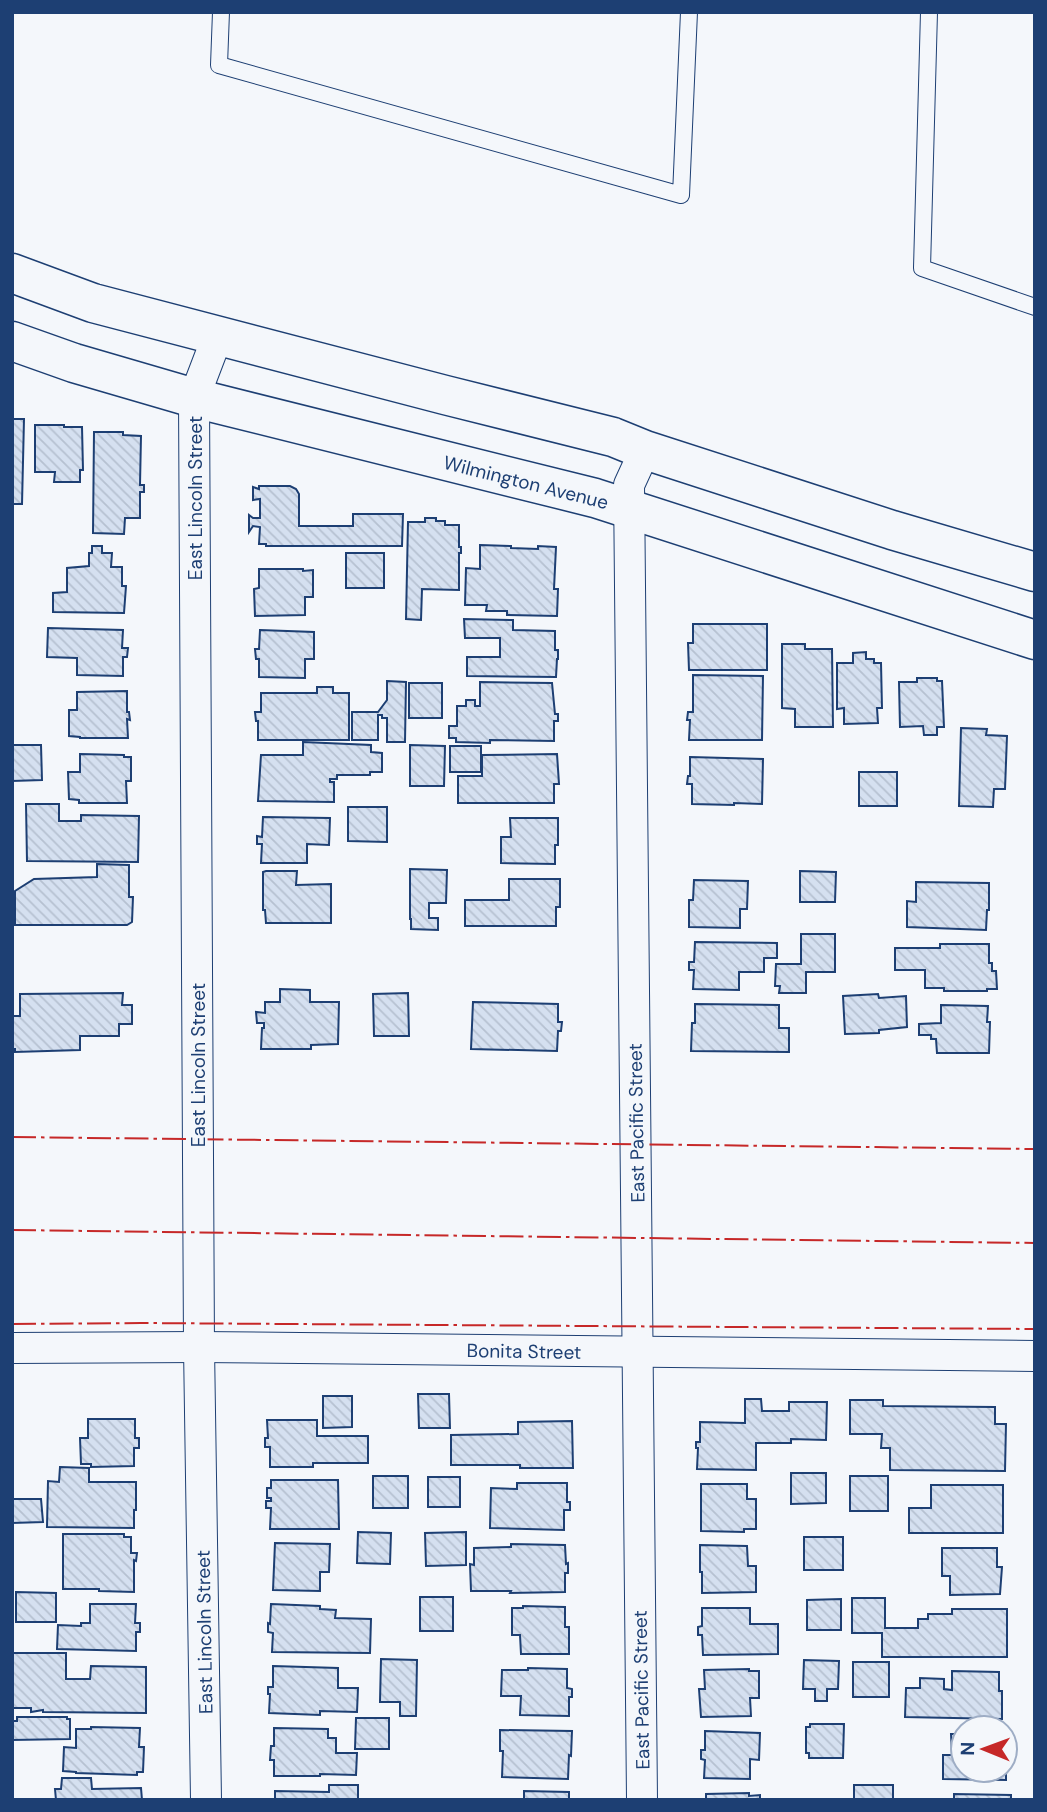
<svg xmlns="http://www.w3.org/2000/svg" width="1047" height="1812" font-family="'DM Sans',sans-serif">
	<style>
		.building { fill: url(#building-back-hatch); stroke: #1d3f73; stroke-width: 2 }
		.lines { fill: none; stroke-linecap: round; stroke-linejoin: round }
		.service-casing { stroke: #1d3f73; stroke-width: 18 }
		.minor-casing { stroke: #1d3f73; stroke-width: 32 }
		.secondary-casing { stroke: #1d3f73; stroke-width: 41 }
		.service { stroke: #f4f7fb; stroke-width: 16 }
		.minor { stroke: #f4f7fb; stroke-width: 30 }
		.secondary { stroke: #f4f7fb; stroke-width: 38 }
		.power { stroke: #c62828; stroke-width: 2; stroke-dasharray: 24 5 3.5 5; stroke-linecap: butt }
		.labels { text-anchor: middle; stroke-width: 5; stroke-linejoin: round; paint-order: stroke }
		.street-label { font-size: 19px; fill: #1d3f73; stroke: #f4f7fb }
	</style>
	<defs>
		<pattern id="building-back-hatch" width="6" height="6" patternUnits="userSpaceOnUse" patternTransform="scale(1.75)"><rect width="6" height="6" fill="#d5e0f0"/><path d="M-1 5l2 2M0 0l6 6M5-1l2 2" fill="none" stroke="#b6c1d1"/></pattern>
	</defs>
	<rect width="100%" height="100%" fill="#f4f7fb"/>
	<g class="building">
		<path d="M12,419H24L22,504H12Z"/>
		<path d="M35,425H64V427H82L83,470H80V482H54L55,472H35Z"/>
		<path d="M94,432H123V435L141,436L140,485H144V492H140V518H125L124,534L93,533Z"/>
		<path d="M259,486H290L296,489L299,494V526H353V514H403L402,546H266V544H259L260,527L253,526L249,532V515L253,518H260V499L253,500V487L259,489Z"/>
		<path d="M425,518H436V521H445V525H459V547H461V553H459V590L422,589L421,620L406,619L408,522H425Z"/>
		<path d="M480,545L511,546V548L538,549V546L556,547L554,589H558L557,616L507,615V611H486L487,605H465L466,568L480,569Z"/>
		<path d="M92,546H102V553H112L111,567H122V586H126L124,613L53,612V593L67,592V568L89,566V553H92Z"/>
		<rect x="346" y="553" width="38" height="35"/>
		<path d="M259,569H303V571L313,570V597H305V615L255,616L254,589L259,588Z"/>
		<path d="M464,619L513,620V630L555,631V650H558V659H557L556,677L467,676V657H500V638H465Z"/>
		<path d="M693,624H767V670H689L688,643H693Z"/>
		<path d="M48,628L123,630L122,648H128L127,657H123V676L77,675V658L47,657Z"/>
		<path d="M260,630L314,632V659H305V678L259,677V659H256L255,649H259Z"/>
		<path d="M782,644H805V649H832L833,727H795V709L782,708Z"/>
		<path d="M866,652V659H874V663H881L882,708H877L878,723L844,724V708L837,709V663H853V653Z"/>
		<path d="M693,675L763,676L762,740H689L690,720H687L688,712H693Z"/>
		<path d="M917,678H937V681H942L944,727H937V735H924L923,726L900,727L899,682H917Z"/>
		<path d="M387,681L406,682L405,742H387V718H382V715H378V740H352V712H378L387,700Z"/>
		<path d="M480,682L552,683L555,714H558V721H554V741L490,740V743L456,742V738H449V726H457V706H466V700H475V706H480Z"/>
		<rect x="409" y="683" width="33" height="35"/>
		<path d="M317,687H333V693H349V740H258V721H256L255,712H261V693H317Z"/>
		<path d="M127,691V712H129L130,720L127,719L128,738H80V737L69,736V710H77V692Z"/>
		<path d="M961,728L987,729L986,735L1007,736L1005,789H994L993,807L959,806Z"/>
		<path d="M303,742L371,745V752L382,753V772H370V775H337V779H330V782H334V802L258,801L261,755H303Z"/>
		<path d="M12,745H41L42,780L12,781Z"/>
		<path d="M410,745L445,746L444,786H410Z"/>
		<rect x="450" y="746" width="31" height="26"/>
		<path d="M80,754L124,755V757H131V781H126L127,803H79V800L69,799L68,772H80Z"/>
		<path d="M557,754L559,784H554V803H458V776H482V755Z"/>
		<path d="M690,757L763,759L762,804L734,803V805L692,804V784H687L688,776H690Z"/>
		<rect x="859" y="772" width="38" height="34"/>
		<path d="M26,804H59V821H81V815L139,816L138,862L27,861Z"/>
		<path d="M348,807H387V842L348,841Z"/>
		<path d="M263,817L330,818L329,845L307,844V863H261L262,844H257V836L262,837Z"/>
		<path d="M510,818H558V845H555V864L501,863V837H511Z"/>
		<path d="M97,864L129,865V897H133L132,922L127,925H15V891L34,879L97,877Z"/>
		<path d="M410,869L447,870L446,903H429V918H438V930L411,929V919H410Z"/>
		<path d="M266,871H297L296,885L331,884V923H266L265,910H263V872Z"/>
		<path d="M800,871L836,872L835,902H800Z"/>
		<path d="M509,879H560V907H556V926H465V900H509Z"/>
		<path d="M694,880L748,881L747,909H740V928L689,927V900H693Z"/>
		<path d="M916,882L989,883V910H987L986,930L907,927V901L916,902Z"/>
		<path d="M801,934H835V972H806V993H779L780,986H775L776,964H801Z"/>
		<path d="M695,942L777,943V958H764V972H739V990L693,989L694,970H689V962H694Z"/>
		<path d="M940,944H989V963H992V971H996L997,989H987V991H944V988H925V970H895V948H940Z"/>
		<path d="M280,989L310,990V1002H339L338,1044L311,1045V1049H261L262,1028H264V1023H257L256,1012L265,1013V1002H280Z"/>
		<path d="M123,993L122,1005H132V1024H119V1036H80V1050L15,1052V1049H12V1016H20V994Z"/>
		<path d="M408,993L409,1036H374L373,994Z"/>
		<path d="M878,994L879,998L906,996L907,1027L879,1030V1033L845,1034L843,996Z"/>
		<path d="M473,1002L558,1004V1022H562L561,1031H558L557,1051L471,1049Z"/>
		<path d="M695,1004L779,1005V1028H789V1052L691,1051L692,1023H695Z"/>
		<path d="M941,1005L988,1006L987,1022H990L989,1053H937L936,1039H931V1035H919V1024L941,1023Z"/>
		<path d="M418,1394H449L450,1428H419Z"/>
		<path d="M323,1396H352V1427L323,1428Z"/>
		<path d="M745,1399H761L762,1411H789V1402H827L826,1440L791,1439V1443H756V1470L697,1469L698,1448H696V1442H700V1422L745,1423Z"/>
		<path d="M850,1400H883V1406L995,1407V1424H1006L1005,1471L890,1470V1448H881L882,1434H850Z"/>
		<path d="M88,1419H135V1438H139V1448H134V1466L91,1467V1464H81L80,1438H88Z"/>
		<path d="M267,1420H317V1436H368V1463H313V1467H270V1447H265V1438H268Z"/>
		<path d="M572,1421L573,1468H520V1465H451V1435L518,1434V1422Z"/>
		<path d="M60,1467L89,1468V1482H136V1510H134V1528L47,1527L48,1481L59,1482Z"/>
		<path d="M791,1473H826V1503L791,1504Z"/>
		<rect x="373" y="1476" width="35" height="32"/>
		<rect x="850" y="1476" width="38" height="35"/>
		<rect x="428" y="1477" width="32" height="30"/>
		<path d="M271,1480H338L339,1529H270L271,1508H266V1501H271V1498H267V1488H271Z"/>
		<path d="M517,1483H567V1502H570V1510H564V1530L490,1528L491,1488L517,1489Z"/>
		<path d="M701,1484H747V1499H756V1529H744V1532L701,1531Z"/>
		<path d="M931,1485H1003V1533H909V1508H931Z"/>
		<path d="M12,1499H41L43,1522L12,1523Z"/>
		<path d="M358,1532L391,1533L390,1564L357,1563Z"/>
		<path d="M466,1532V1565L426,1566L425,1533Z"/>
		<path d="M63,1534H124V1537H131V1553H137L136,1561L134,1560V1592L99,1591V1589H63Z"/>
		<rect x="804" y="1537" width="39" height="33"/>
		<path d="M275,1543L330,1544L329,1572H320V1591L273,1590Z"/>
		<path d="M511,1544L565,1545L566,1564L568,1563V1573H565V1592L510,1593L511,1591H471L470,1564L474,1565V1548L511,1547Z"/>
		<path d="M700,1545L747,1546L748,1566H756V1592L702,1593V1572H700Z"/>
		<path d="M942,1548H997V1567H1002L1000,1594L950,1595V1576H942Z"/>
		<path d="M16,1592L56,1593V1622H16Z"/>
		<rect x="420" y="1597" width="33" height="34"/>
		<path d="M852,1598H885V1628H918V1619H928V1614H952V1609H1007V1657H882V1633H852Z"/>
		<path d="M841,1599V1630H807V1600Z"/>
		<path d="M90,1604H136L135,1623H140V1632H136V1651L57,1649L58,1625L81,1626V1623H90Z"/>
		<path d="M271,1604L320,1606V1609L336,1610L335,1618L371,1619L370,1653L272,1652L273,1633L268,1632V1623L270,1624Z"/>
		<path d="M523,1606L565,1607V1627H569V1654H521L520,1635H512V1608H523Z"/>
		<path d="M702,1608H750V1624H778V1654L703,1655L702,1635H698V1627L702,1626Z"/>
		<path d="M12,1653H66V1679H90L91,1666L146,1667V1713L43,1712V1710L31,1712V1708H12Z"/>
		<path d="M381,1659L417,1660L416,1716H400V1702H380Z"/>
		<path d="M804,1660L839,1661L838,1689H827V1701H815V1689H803Z"/>
		<rect x="853" y="1662" width="36" height="35"/>
		<path d="M273,1666L338,1668V1688H358L357,1712L320,1711V1715L269,1713L270,1694H268V1687H273Z"/>
		<path d="M528,1668L567,1669V1688L572,1689V1697H569V1716L520,1715L521,1696H501L502,1670H528Z"/>
		<path d="M749,1669V1671H759V1698H750L751,1716L701,1717L699,1689H705L704,1670Z"/>
		<path d="M952,1671L999,1672V1691H1002V1719L905,1717L906,1688H920V1678L944,1679V1689L952,1690Z"/>
		<path d="M17,1717H67V1719H70V1739L12,1740V1721H17Z"/>
		<path d="M356,1718H389V1749H355Z"/>
		<path d="M810,1724H844L843,1758H809V1753H806V1727H810Z"/>
		<path d="M91,1727L140,1728L139,1747H144L143,1772H137V1775L76,1773V1772L63,1771L64,1747L76,1748V1729H91Z"/>
		<path d="M274,1728L328,1729V1738H336V1753H357L356,1775L320,1774V1776H274V1760H270L271,1746H274Z"/>
		<path d="M500,1730L572,1731L571,1756L569,1755L568,1779L502,1777L503,1751H500Z"/>
		<path d="M705,1731L760,1733L759,1760L750,1759V1779L704,1778L705,1760L701,1759V1750H705Z"/>
		<path d="M951,1734H963V1770L1006,1771V1780L943,1779V1755H952Z"/>
		<path d="M62,1778H91L92,1789L141,1788L142,1800H56L55,1789H61Z"/>
		<path d="M329,1785H358V1800H275V1791L329,1792Z"/>
		<rect x="854" y="1785" width="39" height="15"/>
		<path d="M524,1791L569,1792V1800H524Z"/>
		<path d="M749,1793V1796L760,1795V1800H706V1794Z"/>
		<path d="M954,1794L1011,1795V1800H954Z"/>
	</g>
	<g class="lines">
		<defs>
			<g id="service">
				<path d="M221,12L219,65L681,195L689,12"/>
				<path d="M929,12L922,268L1035,307"/>
			</g>
			<g id="minor">
				<path d="M12,1348L199,1347L1035,1356"/>
				<path d="M206,1800L199,1347L194,398L218,335"/>
				<path d="M642,1800L629,485L645,450"/>
			</g>
			<g id="secondary">
				<path d="M12,273L93,303L445,395L613,437L645,450L892,530L1035,572"/>
				<path d="M12,341L74,363L194,398L595,498L1035,640"/>
			</g>
		</defs>
		<use href="#service" class="service-casing"/>
		<use href="#minor" class="minor-casing"/>
		<use href="#secondary" class="secondary-casing"/>
		<use href="#service" class="service"/>
		<use href="#minor" class="minor"/>
		<use href="#secondary" class="secondary"/>
		<g class="power">
			<path d="M12,1137L1035,1149"/>
			<path d="M12,1230L1035,1243"/>
			<path d="M12,1324L141,1323L1035,1329"/>
		</g>
	</g>
	<g class="labels">
		<g class="street-label">
			<text transform="translate(526 482) rotate(14)" y="7">Wilmington Avenue</text>
			<text transform="translate(195 498) rotate(-90)" y="7">East Lincoln Street</text>
			<text transform="translate(198 1065) rotate(-90)" y="7">East Lincoln Street</text>
			<text transform="translate(636 1123) rotate(-91)" y="7">East Pacific Street</text>
			<text transform="translate(524 1351) rotate(1)" y="7">Bonita Street</text>
			<text transform="translate(204 1632) rotate(-91)" y="7">East Lincoln Street</text>
			<text transform="translate(641 1690) rotate(-91)" y="7">East Pacific Street</text>
		</g>
	</g>
	<rect width="1047" height="1812" fill="none" stroke="#1d3f73" stroke-width="28"/>
	<g transform="translate(984 1749) rotate(271)"><circle r="33" fill="#f4f7fb" stroke="#9eadc5" stroke-width="2"/>
	<path d="M0-5L12 26L0 18L-12 26Z" fill="#c62828"/>
	<text y="-10" font-size="19" font-weight="bold" text-anchor="middle" fill="#1d3f73">N</text>
	</g>
</svg>
